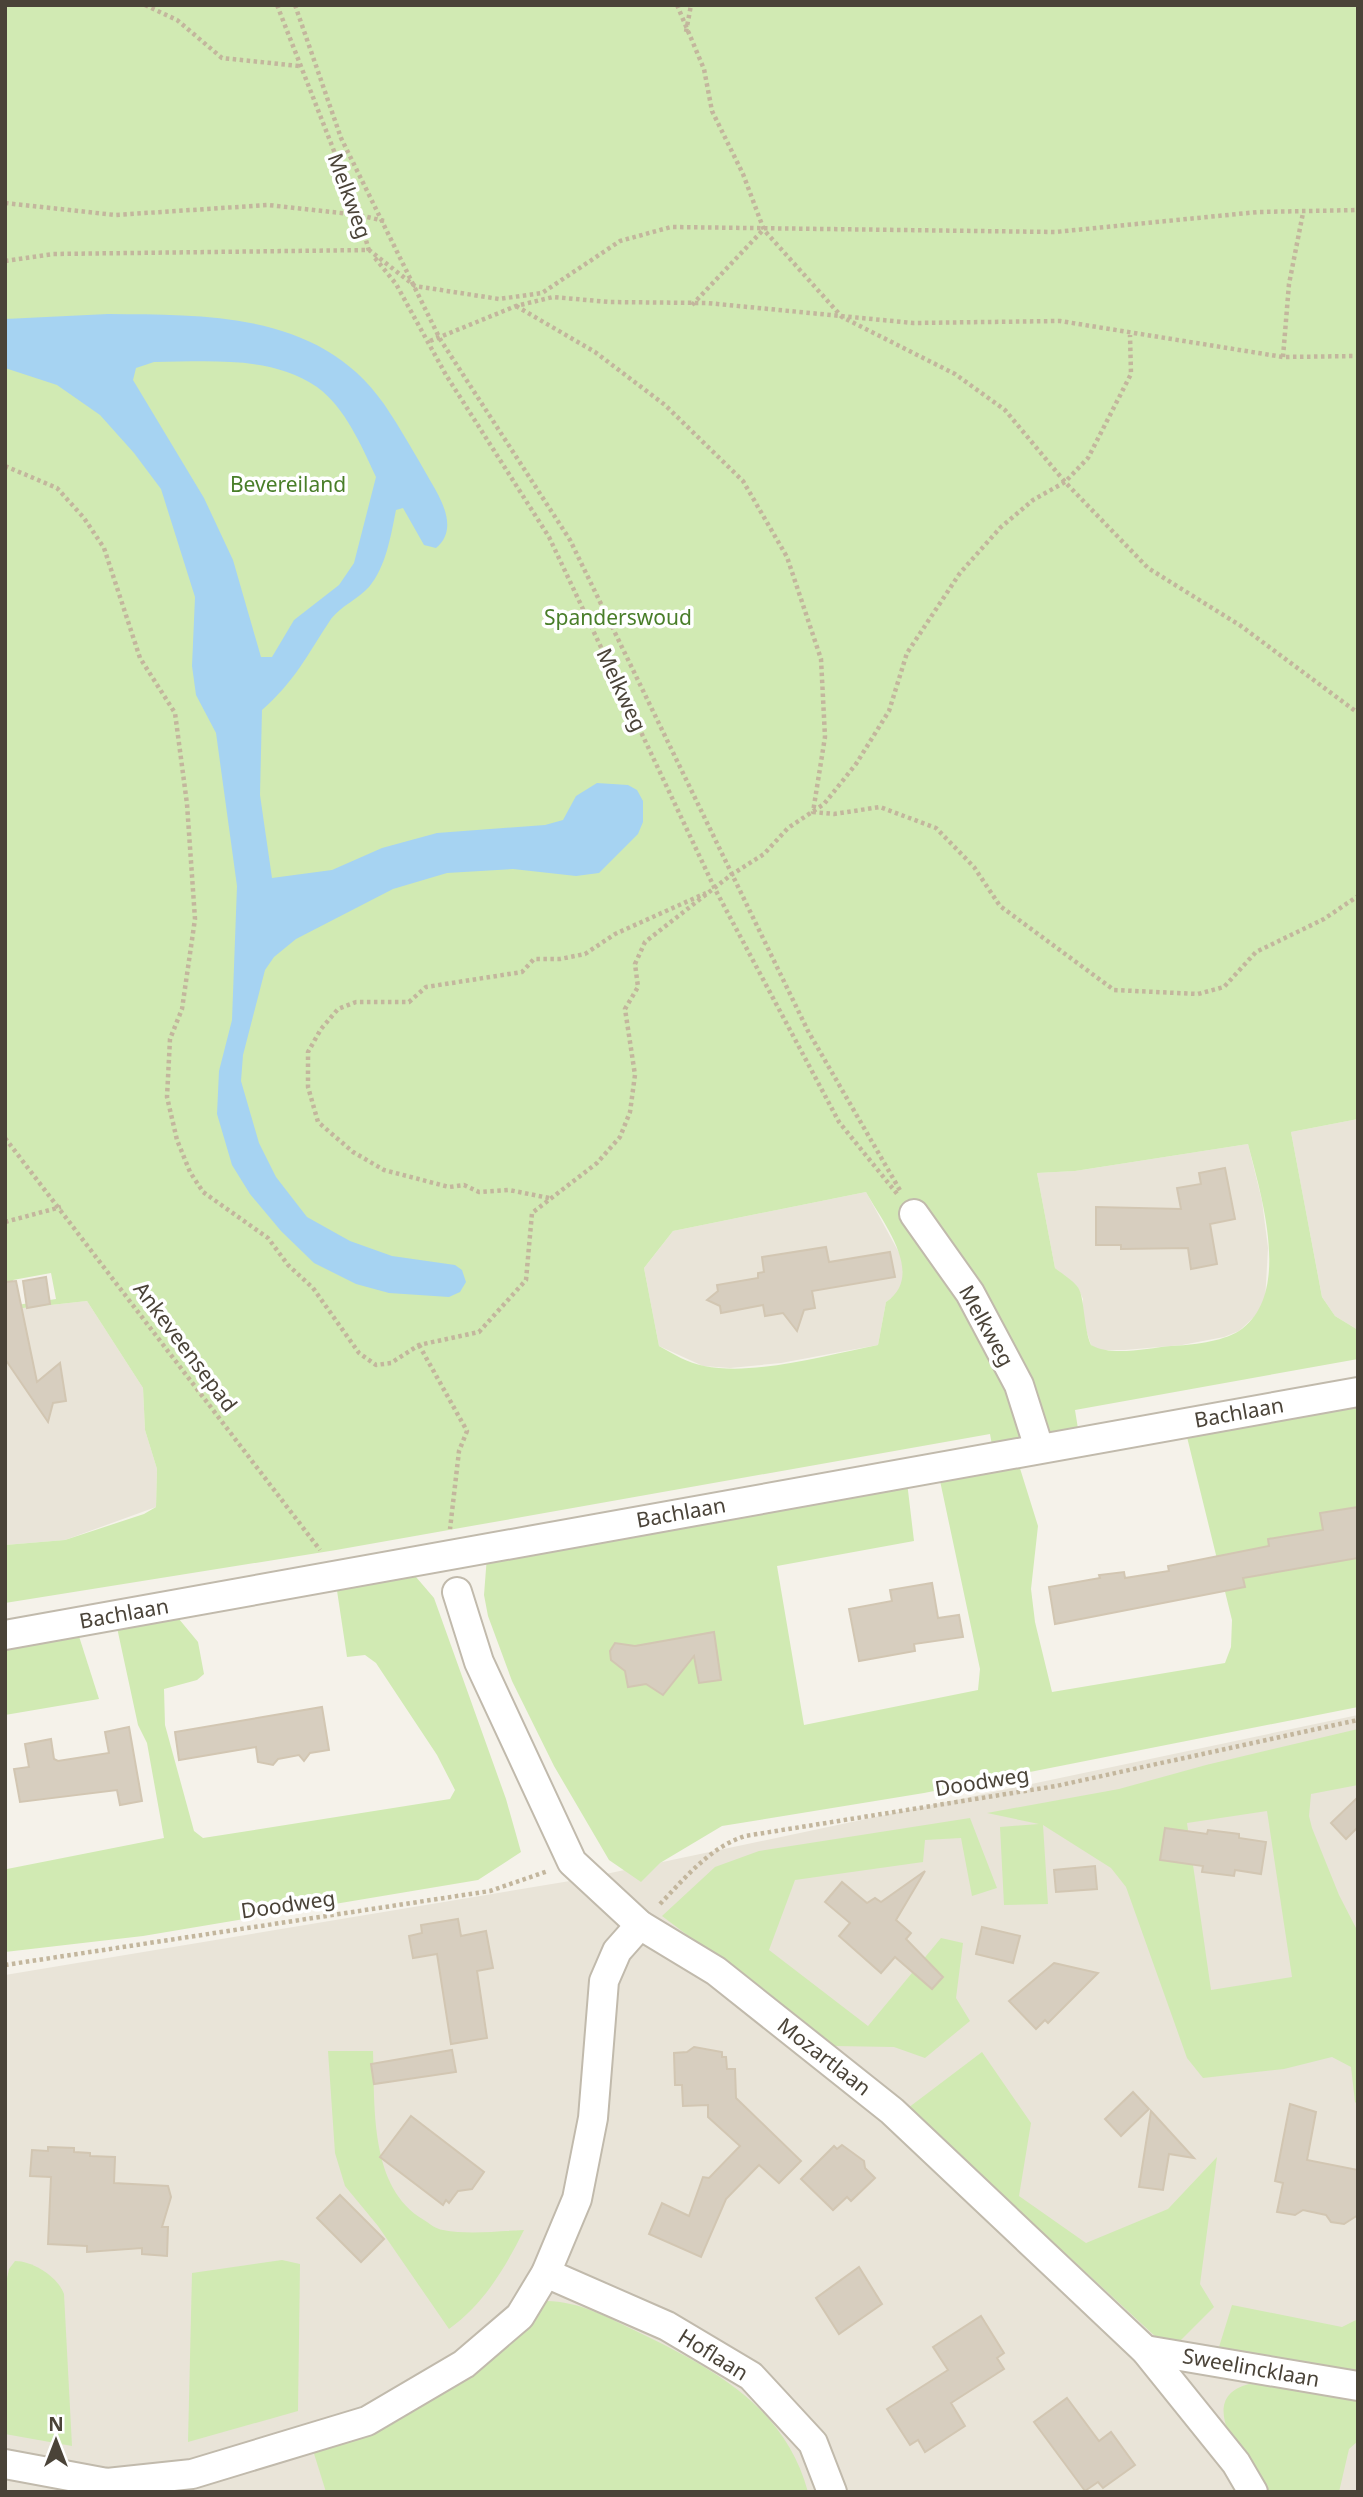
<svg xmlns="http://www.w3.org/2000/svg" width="1363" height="2497" font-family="'Noto Sans',sans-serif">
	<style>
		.residential { fill: #e9e4d8 }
		.green { fill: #d1eab3; fill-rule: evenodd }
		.water { fill: #a6d3f2; fill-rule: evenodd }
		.building { fill: #d7cebf; stroke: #d2c6b2; stroke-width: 2 }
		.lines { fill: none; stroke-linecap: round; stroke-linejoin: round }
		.minor-casing { stroke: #c1baac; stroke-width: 32 }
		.path { stroke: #c3b69d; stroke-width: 4.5; stroke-dasharray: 3.5 3.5; stroke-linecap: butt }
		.minor { stroke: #fff; stroke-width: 28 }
		.labels { text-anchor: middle; stroke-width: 7; stroke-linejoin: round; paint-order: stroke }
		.street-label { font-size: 21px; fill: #4a4338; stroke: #fff }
		.park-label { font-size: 21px; fill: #497e29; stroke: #fff }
	</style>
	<rect width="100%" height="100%" fill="#f5f2ea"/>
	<g class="residential">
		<path d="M1358,1119V1330L1335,1316L1322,1297L1291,1132Z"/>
		<path d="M1248,1144L1262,1201L1268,1248L1265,1301L1255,1316L1239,1331L1224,1337L1182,1345L1125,1350H1099L1091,1345L1081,1314L1083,1299L1077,1286L1055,1268L1037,1173L1075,1171Z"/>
		<path d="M866,1192L903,1260V1283L897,1294L886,1302L878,1345L781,1363L730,1368L703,1366L659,1346L644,1268L673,1231Z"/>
		<path d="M87,1301L143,1388L145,1430L157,1469L156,1507L65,1540L5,1545V1310Z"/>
		<path d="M1358,1715V2492H5V1975L582,1879Z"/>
	</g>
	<g class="green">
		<path d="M5,5H1358V1119L1291,1132L1322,1297L1335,1316L1358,1330V1359L1075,1410L1079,1435L993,1451L990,1434L336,1550L5,1603V1545L65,1540L144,1514L156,1507L157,1469L145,1430L143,1388L87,1301L5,1310ZM1248,1144C1261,1195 1293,1295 1239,1331C1221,1342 1192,1345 1171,1346C1148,1348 1112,1357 1091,1345C1083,1327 1085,1295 1077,1286C1071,1279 1061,1273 1055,1268L1037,1173L1075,1171ZM866,1192C883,1223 926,1275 886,1302L878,1345C826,1355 756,1376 704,1366C688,1363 673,1354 659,1346L644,1268L673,1231ZM51,1273L56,1299L17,1305L13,1280Z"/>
		<path d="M1358,1403V1707L924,1793L722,1826L660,1863L641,1882L609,1860L554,1766L512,1681L488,1616L484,1595L487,1556L907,1482L914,1541L777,1566L804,1725L978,1690L980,1669L939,1476L1018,1462L1038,1526L1031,1589L1035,1622L1052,1692L1225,1663L1231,1647L1232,1620L1186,1433Z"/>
		<path d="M410,1570L434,1598L506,1799L521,1852L478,1880L143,1936L5,1952V1863L7,1869L164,1838L147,1743L138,1725L116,1623L174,1613L198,1642L204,1674L197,1680L164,1689L165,1725L194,1831L203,1838L450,1799L455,1790L437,1755L376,1663L365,1655L347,1657L336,1584Z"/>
		<path d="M77,1630L99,1699L5,1715V1643Z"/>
		<path d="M1358,1729V1785L1311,1794L1309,1816L1312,1828L1339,1895L1356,1928L1358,2105L1355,2102L1351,2067L1332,2057L1284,2069L1203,2078L1187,2058L1126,1887L1111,1868L1043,1825L1048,1904L1004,1905L1000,1827L1039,1824L987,1813L1119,1789L1206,1765ZM1267,1811L1292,1977L1211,1990L1187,1823Z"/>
		<path d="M970,1818L997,1888L972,1896L961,1838L925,1840L923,1862L795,1880L769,1950L868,2026L941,1938L963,1943L956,1998L970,2021L925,2058L894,2047L834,2046L662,1916L715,1867L759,1851Z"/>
		<path d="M328,2051H373C375,2107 369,2188 424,2220C430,2224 436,2229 443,2230C469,2235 498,2231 524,2230C505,2268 484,2304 449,2329L378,2226L345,2186L335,2153Z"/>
		<path d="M982,2052L1031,2123L1019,2196L1086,2243L1168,2209L1217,2157L1200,2284L1214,2307L1178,2343L1157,2338L908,2108Z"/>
		<path d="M282,2260L300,2264L298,2411L188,2442L192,2273Z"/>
		<path d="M15,2261C33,2261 58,2277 64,2294L72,2446L5,2434V2288L9,2269Z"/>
		<path d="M546,2301C579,2301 609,2318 638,2332C712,2368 785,2406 808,2492H326L311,2444L489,2352Z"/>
		<path d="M1232,2305L1342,2327L1358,2319V2373L1219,2347Z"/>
		<path d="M1249,2384L1281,2386L1358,2401V2441L1349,2449L1339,2492H1265C1248,2464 1191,2399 1249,2384Z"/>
	</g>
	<path class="water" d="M108,314C208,315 320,312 384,404C401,429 416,456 431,482C443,502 458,530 436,548L424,545L403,508L396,510C391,535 386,567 369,587C358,599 341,606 331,619C307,655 296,680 262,710L260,795L272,878L332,870L382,848L437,833L545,825L563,820L576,796L597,783L628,785L637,790L643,801V822L638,834L599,873L576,876L513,869L447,873L393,889L296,939L274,957L265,970L243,1055L241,1081L259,1143L276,1177L307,1217L350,1241L392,1256L455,1265L462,1270L466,1282L460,1292L449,1297L389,1293L356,1284L314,1263L281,1231L250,1194L232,1165L217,1114L219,1071L232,1020L237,886L216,733L196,695L192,666L195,597L161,489L134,453L100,415L57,385L5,368V319ZM154,362C207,362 271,355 317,387C345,407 362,447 376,477L354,563L339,585L294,620L272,657H261L233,560L204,498L133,380L136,368Z"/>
	<g class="building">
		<path d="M1225,1168L1235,1219L1210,1224L1217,1264L1191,1269L1188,1248L1121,1249V1245H1096V1207L1181,1209L1177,1188L1201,1184L1199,1173Z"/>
		<path d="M826,1247L829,1262L890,1252L895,1277L812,1291L815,1308L804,1310L797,1331L783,1313L765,1316L763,1305L721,1313L720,1306L707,1300L718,1291L717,1285L758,1278V1273L764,1272L762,1257Z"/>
		<path d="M46,1277L50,1304L27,1308L23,1281Z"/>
		<path d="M16,1281L37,1382L60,1363L66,1401L53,1403L48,1422L5,1359V1282Z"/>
		<path d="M1358,1507V1558L1243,1578L1245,1587L1055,1624L1049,1587L1100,1578L1099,1575L1124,1572L1125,1578L1169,1571L1168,1566L1269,1546L1268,1539L1323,1530L1320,1513Z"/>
		<path d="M932,1583L938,1618L959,1615L963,1637L914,1644L915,1651L859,1661L849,1609L892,1601L890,1590Z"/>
		<path d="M714,1632L721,1680L699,1683L694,1656L663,1695L646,1684L628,1687L625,1671L611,1660L610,1651L615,1643L635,1646Z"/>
		<path d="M322,1707L329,1750L310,1753L304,1761L299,1755L278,1759L273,1765L258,1762L256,1747L179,1760L175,1732Z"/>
		<path d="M129,1727L142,1801L120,1805L117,1790L20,1802L14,1769L29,1767L25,1744L51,1739L54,1759L58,1761L109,1753L105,1732Z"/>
		<path d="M1358,1797V1827L1346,1839L1331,1823Z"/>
		<path d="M1165,1828L1207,1834L1208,1830L1239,1834V1838L1266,1842L1261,1874L1235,1870L1234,1876L1202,1872L1203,1866L1160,1860Z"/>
		<path d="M1095,1866L1097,1889L1056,1892L1054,1870Z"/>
		<path d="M925,1871L896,1920L911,1933L906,1939L943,1977L932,1989L895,1957L881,1973L839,1936L850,1923L825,1902L842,1882L867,1903L875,1898L881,1902Z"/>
		<path d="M458,1919L461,1936L486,1931L493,1968L477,1971L487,2038L451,2044L437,1954L413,1958L409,1936L422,1933L421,1925Z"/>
		<path d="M982,1927L1020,1936L1013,1963L976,1954Z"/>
		<path d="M1054,1963L1098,1973L1048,2023L1045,2020L1036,2029L1009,2001Z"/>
		<path d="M694,2047L722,2052V2057H726L727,2069H735L736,2098L801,2161L779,2183L759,2165L726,2199L701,2257L649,2234L662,2203L689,2216L703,2177L709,2178L740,2146L708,2117V2105L683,2106L682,2085H675L674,2053L687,2052Z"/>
		<path d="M452,2050L456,2072L374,2084L371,2064Z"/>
		<path d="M1133,2092L1149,2109L1121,2136L1105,2119Z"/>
		<path d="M1290,2104L1316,2112L1307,2160L1358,2170V2215L1344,2224L1331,2222L1326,2215L1303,2210L1295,2215L1277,2212L1283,2183L1275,2181Z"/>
		<path d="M1151,2111L1194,2158L1169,2154L1163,2190L1139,2187Z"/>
		<path d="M411,2116L484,2172L472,2189L458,2191L449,2203L446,2200L443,2205L380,2157Z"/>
		<path d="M842,2145L864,2161L865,2168L875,2178L851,2201L847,2197L833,2210L801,2179L834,2146L837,2149Z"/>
		<path d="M48,2147L74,2148V2152L90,2153V2156L115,2157L114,2183L168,2186L171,2197L162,2227H168L167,2256L142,2254V2248L87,2252V2246L48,2244L51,2177L30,2176L32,2150L48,2151Z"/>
		<path d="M340,2195L384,2239L361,2262L317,2218Z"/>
		<path d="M859,2267L882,2304L839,2334L816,2298Z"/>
		<path d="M981,2316L1004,2353L997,2358L1004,2369L951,2403L965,2426L925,2452L918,2440L910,2445L887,2409L948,2370L933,2347Z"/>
		<path d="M1067,2398L1099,2441L1111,2432L1135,2465L1103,2488L1098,2482L1085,2491L1034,2422Z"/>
	</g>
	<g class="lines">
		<defs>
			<g id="minor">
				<path d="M914,1214L970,1293L1019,1385L1039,1448"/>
				<path d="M457,1592L479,1662L572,1862L640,1925L716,1971L892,2111L1145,2350L1236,2463L1253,2492"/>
				<path d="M5,1635L1358,1392"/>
				<path d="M546,2273L667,2326L751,2376L813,2443L832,2492"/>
				<path d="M1145,2350L1358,2386"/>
				<path d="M5,2464L107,2483L192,2474L367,2421L464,2364L520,2316L546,2273L577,2199L593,2118L604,1981L617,1951L640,1925"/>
			</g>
		</defs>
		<use href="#minor" class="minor-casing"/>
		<g class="path">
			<path d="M145,5L177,20L222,58L299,66"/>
			<path d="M277,5L359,215L369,251"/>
			<path d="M295,5L341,138L440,339L570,540L808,1031L901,1192"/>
			<path d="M677,5L704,69L712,111L743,174L764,230L842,317L955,374L1005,410L1065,482L1148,568L1241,626L1358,713"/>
			<path d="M686,32L691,5"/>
			<path d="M5,203L115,215L268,205L359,215L384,221"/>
			<path d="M375,258L396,284L446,375L549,537L715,889L839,1122L898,1195"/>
			<path d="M5,261L53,254L369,250L415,286L499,299L542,293L620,241L671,227L1055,232L1258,212L1358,210"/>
			<path d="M692,305L763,230"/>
			<path d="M516,306L595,352L665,405L743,481L787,557L821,659L825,737L813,812L834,814L880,807L936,828L974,867L1000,906L1114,990L1198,994L1224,987L1256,952L1324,919L1358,896"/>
			<path d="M430,341L516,306L553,297L609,302L707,303L913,323L1060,321L1283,357L1358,356"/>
			<path d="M1283,357L1289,284L1303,213"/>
			<path d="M5,466L57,488L84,518L104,548L140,658L175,713L187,804L195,919L182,1009L170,1039L167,1097L177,1140L190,1172L203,1192L268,1238L288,1265L313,1288L359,1353L376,1365L391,1363L419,1345L479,1332L526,1280L532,1213L597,1163L620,1137L630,1112L635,1075L625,1009L638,987L635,964L645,942L731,875L764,854L788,828L824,804L856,764L889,711L907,653L960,573L1000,528L1033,500L1065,482L1088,458L1131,374L1130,335"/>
			<path d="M5,1138L320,1550"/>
			<path d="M549,1198L509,1190L479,1192L464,1185L449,1187L384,1170L353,1152L318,1122L308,1087V1052L321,1029L338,1009L356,1002H409L426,987L522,972L534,959H560L585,954L615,934L706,893"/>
			<path d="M5,1222L61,1207"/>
			<path d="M419,1345L467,1431L459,1451L450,1529"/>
			<path d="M660,1904C686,1877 709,1848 745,1836L1056,1786L1358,1720"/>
			<path d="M5,1965L490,1891L548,1871"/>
		</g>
		<use href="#minor" class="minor"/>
	</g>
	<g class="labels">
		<g class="street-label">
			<text transform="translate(349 196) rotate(70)" y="7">Melkweg</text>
			<text transform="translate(621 690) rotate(65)" y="7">Melkweg</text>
			<text transform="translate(986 1326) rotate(61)" y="7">Melkweg</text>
			<text transform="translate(185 1347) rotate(53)" y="7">Ankeveensepad</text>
			<text transform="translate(1239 1413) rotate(-10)" y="7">Bachlaan</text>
			<text transform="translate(681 1513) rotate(-10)" y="7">Bachlaan</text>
			<text transform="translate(124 1614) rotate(-10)" y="7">Bachlaan</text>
			<text transform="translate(982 1782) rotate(-9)" y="7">Doodweg</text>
			<text transform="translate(288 1905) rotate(-8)" y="7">Doodweg</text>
			<text transform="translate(824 2057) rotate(38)" y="7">Mozartlaan</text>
			<text transform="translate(713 2355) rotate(32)" y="7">Hoflaan</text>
			<text transform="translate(1251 2368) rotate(10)" y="7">Sweelincklaan</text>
		</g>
		<g class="park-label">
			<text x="288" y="492">Bevereiland</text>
			<text x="618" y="625">Spanderswoud</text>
		</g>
	</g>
	<rect width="1363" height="2497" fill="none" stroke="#4a4338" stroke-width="14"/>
	<g transform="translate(56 2441)" stroke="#ffffff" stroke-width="5" paint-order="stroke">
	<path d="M0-5L12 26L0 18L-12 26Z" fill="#4a4338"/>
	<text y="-10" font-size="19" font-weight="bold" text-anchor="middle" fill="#4a4338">N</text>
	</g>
</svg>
